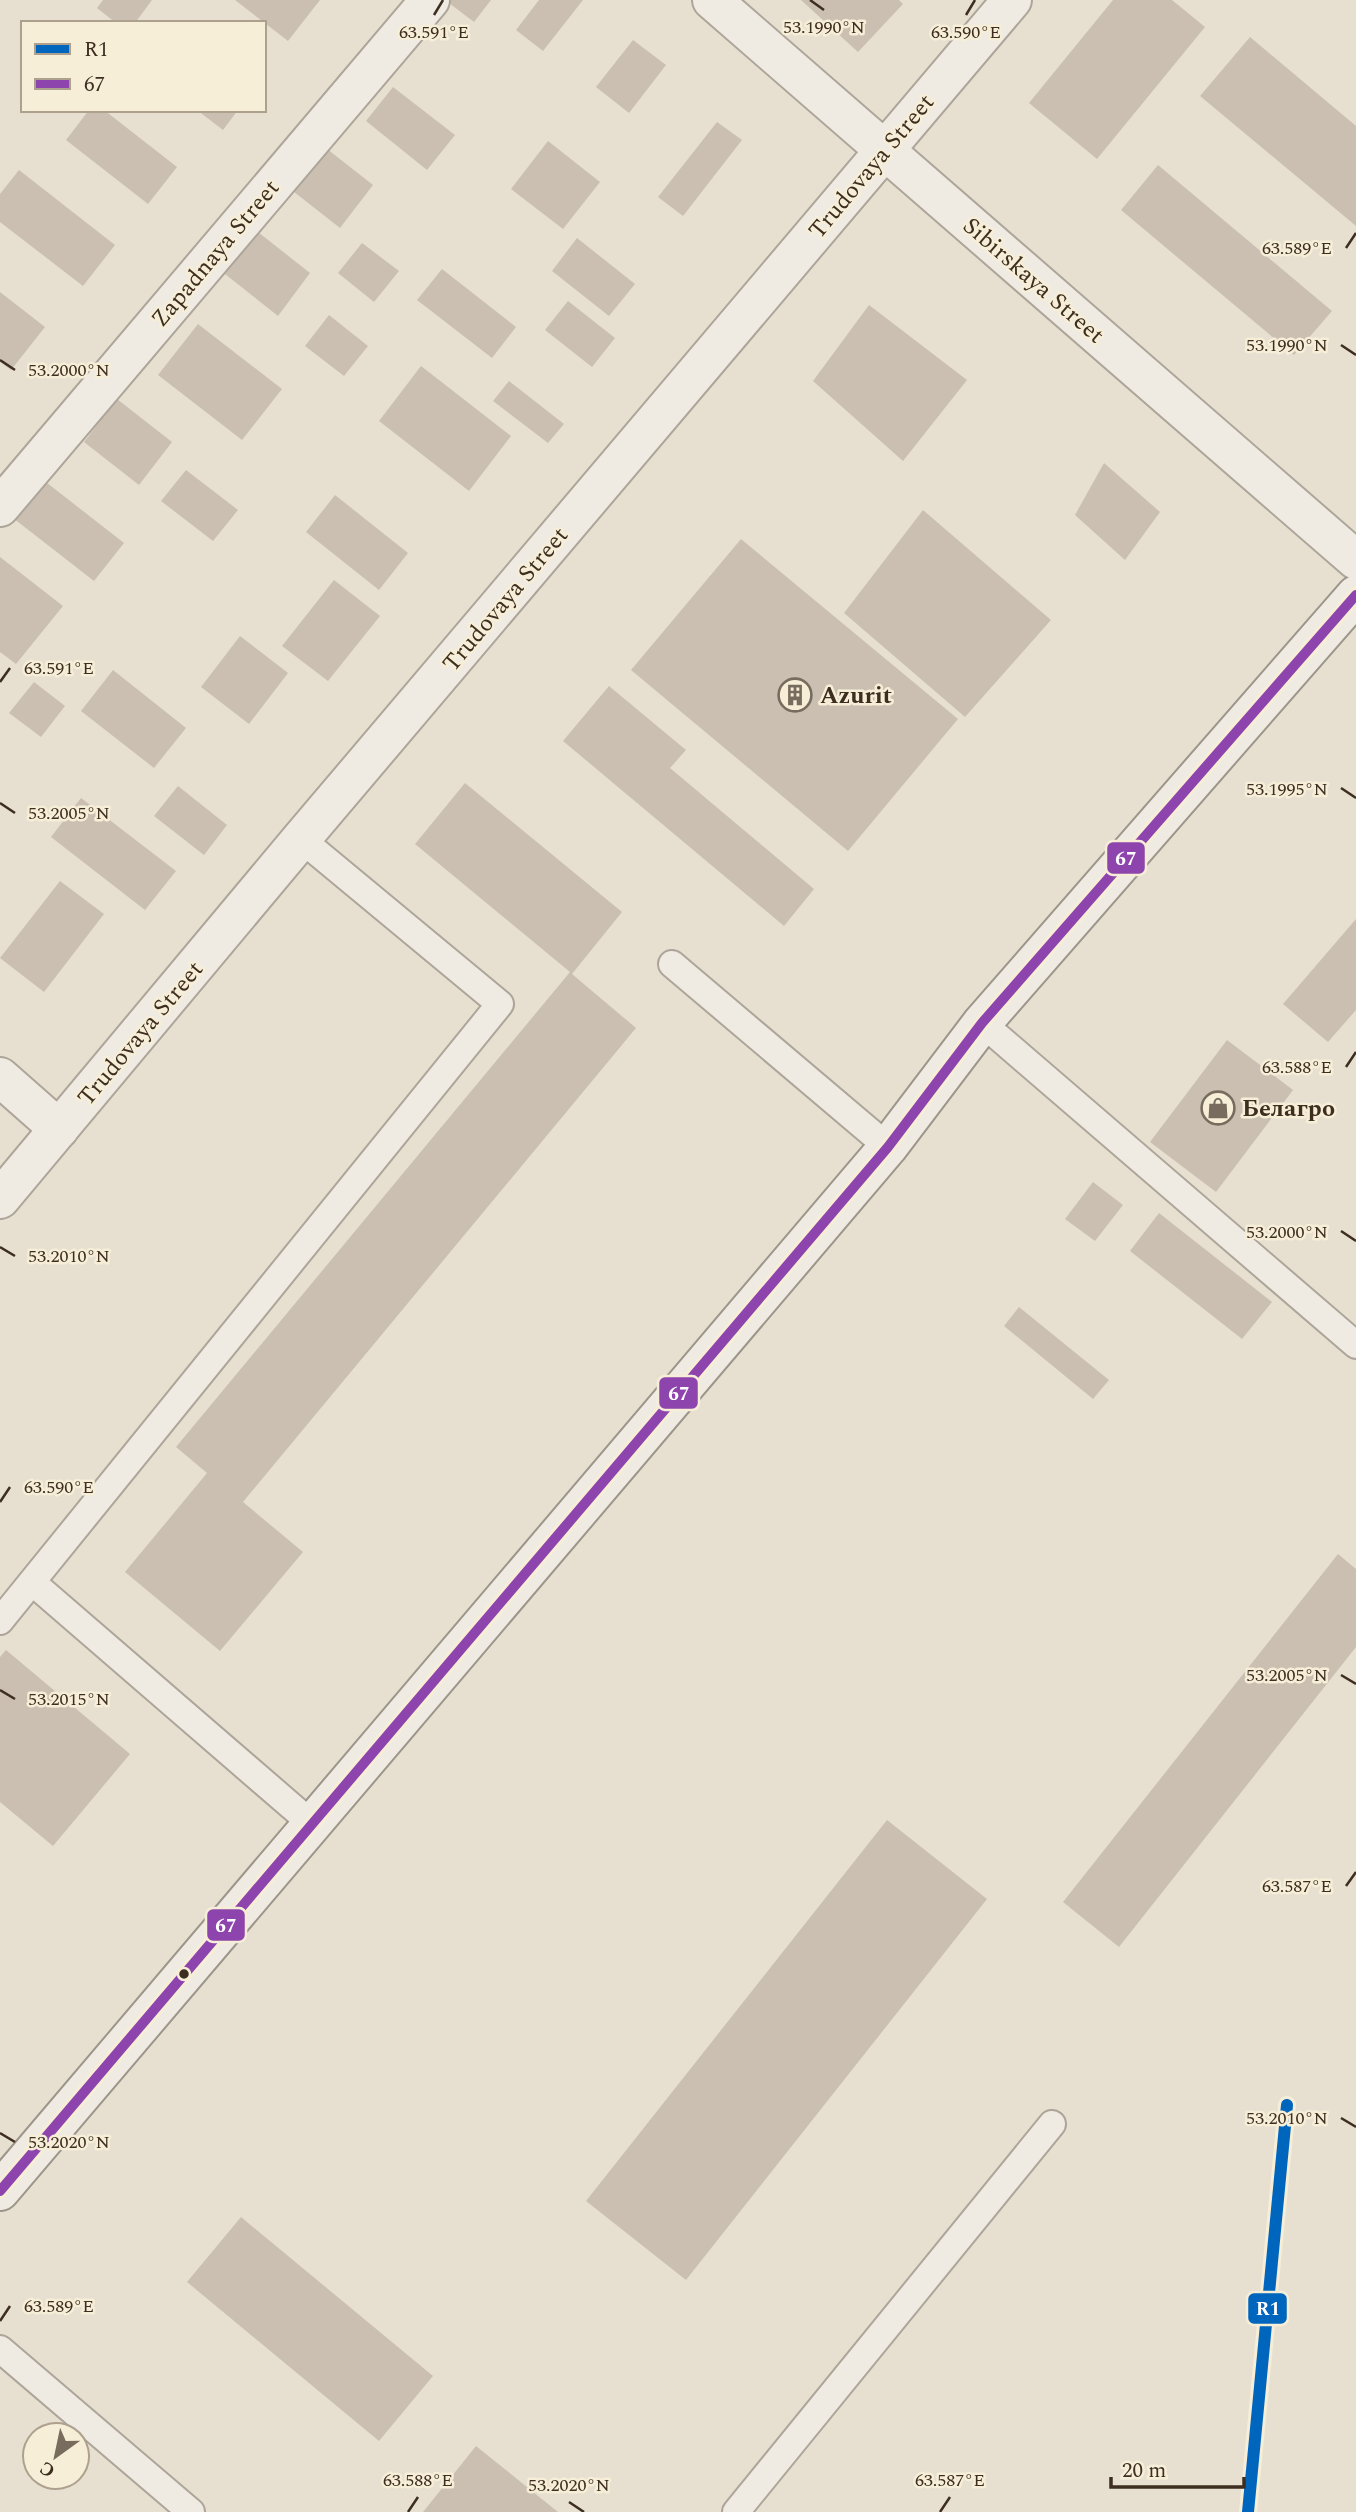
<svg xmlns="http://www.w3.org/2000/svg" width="1356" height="2512" font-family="Spectral,serif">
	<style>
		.building { fill: #cbbfb2 }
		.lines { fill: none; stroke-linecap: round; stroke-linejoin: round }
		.lane-casing { stroke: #ada599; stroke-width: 30 }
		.street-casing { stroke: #ada599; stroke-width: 42 }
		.secondary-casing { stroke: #9c958a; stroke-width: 42 }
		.lane { stroke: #efebe3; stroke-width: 26 }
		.street { stroke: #efebe3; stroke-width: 38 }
		.secondary { stroke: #efebe3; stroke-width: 38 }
		.bus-1-casing { stroke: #f7eed8; stroke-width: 16 }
		.bus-1 { stroke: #8e44ad; stroke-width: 10 }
		.rail-1-casing { stroke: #f7eed8; stroke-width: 18 }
		.rail-1 { stroke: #0065bd; stroke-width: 12 }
		.ticks { fill: none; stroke: #3d2e20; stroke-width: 2.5 }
		.bus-dot { fill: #3d2e20; stroke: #f7eed8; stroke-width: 2.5 }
		.labels { text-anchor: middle; stroke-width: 5; stroke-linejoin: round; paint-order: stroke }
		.street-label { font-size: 24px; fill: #3d2e20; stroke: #f7eed8 }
		.poi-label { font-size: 24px; font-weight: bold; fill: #3d2e20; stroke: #f7eed8; text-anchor: start }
		.ticks-label { font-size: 18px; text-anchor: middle; fill: #3d2e20; stroke: #f7eed8; stroke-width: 5; stroke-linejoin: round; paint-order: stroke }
		.line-badge { stroke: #f7eed8; stroke-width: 2.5 }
		.badge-label { font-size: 19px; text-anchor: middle; font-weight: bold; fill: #fff }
	</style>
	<rect width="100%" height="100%" fill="#e7e0d1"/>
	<g class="building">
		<path d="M103,0H152L135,23H116L97,8Z"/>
		<path d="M235,0H320L288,41Z"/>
		<path d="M445,0H491L474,22Z"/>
		<path d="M539,0H583L543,51L516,30Z"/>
		<path d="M801,0H899L903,4L858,52Z"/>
		<path d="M1113,0H1172L1205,27L1097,159L1029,103Z"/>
		<path d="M1250,37L1356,126V226L1200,96Z"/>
		<path d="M633,40L666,65L629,113L596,87Z"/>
		<path d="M393,87L455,135L427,170L366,121Z"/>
		<path d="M89,110H104L177,167L148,204L66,140Z"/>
		<path d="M197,110H238L223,130Z"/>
		<path d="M717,122L742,140L683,216L658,197Z"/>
		<path d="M548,141L600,182L563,229L511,189Z"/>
		<path d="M322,145L373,185L340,228L289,188Z"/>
		<path d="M1158,165L1332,311L1294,355L1121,210Z"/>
		<path d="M19,170L115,245L83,286L0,222V194Z"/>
		<path d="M258,232L310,273L278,316L225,274Z"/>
		<path d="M577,238L635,284L609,316L552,271Z"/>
		<path d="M362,243L399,271L374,302L338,273Z"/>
		<path d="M442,269L516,327L492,358L417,300Z"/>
		<path d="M0,292L45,327L11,370L0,362Z"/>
		<path d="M568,301L615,338L592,367L545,330Z"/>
		<path d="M869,305L967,380L903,461L813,381Z"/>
		<path d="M329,315L368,346L344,376L305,346Z"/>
		<path d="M198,324L282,389L242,440L158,375Z"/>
		<path d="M421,366L511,436L469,491L379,421Z"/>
		<path d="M509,381L564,424L548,443L493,401Z"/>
		<path d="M117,399L172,442L139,485L84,442Z"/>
		<path d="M1104,463L1160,512L1125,560L1075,515Z"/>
		<path d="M186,470L238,510L213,541L161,501Z"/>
		<path d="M42,479L124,543L94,581L13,518Z"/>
		<path d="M335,495L408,553L379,590L306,532Z"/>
		<path d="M923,510L1051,620L965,717L844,613Z"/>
		<path d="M741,539L958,719L848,851L631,670Z"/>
		<path d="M0,557L63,606L16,664L0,652Z"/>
		<path d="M334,580L380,616L328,681L282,646Z"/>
		<path d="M240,636L288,673L249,724L201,687Z"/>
		<path d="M113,670L186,728L154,768L81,711Z"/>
		<path d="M34,682L65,706L41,737L9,713Z"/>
		<path d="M609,686L686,750L670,768L814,889L784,926L563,741Z"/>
		<path d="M465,783L622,912L572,974L636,1028L243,1502L303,1552L220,1651L125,1572L207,1473L176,1447L570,972L415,844Z"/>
		<path d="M178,786L227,825L204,855L154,816Z"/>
		<path d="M81,798L176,871L145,910L51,837Z"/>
		<path d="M60,881L104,914L44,992L0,958Z"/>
		<path d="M1356,919V1010L1328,1042L1283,1004Z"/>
		<path d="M1227,1040L1293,1090L1216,1192L1150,1142Z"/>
		<path d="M1093,1182L1123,1205L1095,1241L1065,1219Z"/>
		<path d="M1159,1213L1272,1302L1242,1339L1130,1251Z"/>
		<path d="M1019,1307L1109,1380L1093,1399L1004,1326Z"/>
		<path d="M1338,1554L1356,1569V1647L1119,1947L1063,1902Z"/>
		<path d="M6,1650L130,1754L53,1846L0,1802V1657Z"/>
		<path d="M887,1820L987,1899L686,2280L586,2201Z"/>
		<path d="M241,2217L433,2376L379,2441L187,2282Z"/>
		<path d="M476,2446L558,2512H423Z"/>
	</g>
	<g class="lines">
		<defs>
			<g id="lane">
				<path d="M672,964L888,1147"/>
				<path d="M982,1023L1356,1345"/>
				<path d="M32,1582L312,1824"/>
				<path d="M0,1621L500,1004L301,839"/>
				<path d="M0,2349L191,2512"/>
				<path d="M736,2512L1052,2124"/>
			</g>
			<g id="street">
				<path d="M712,0L1356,560"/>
				<path d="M0,507L430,0"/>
				<path d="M0,1077L59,1129"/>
				<path d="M0,1199L301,839L1012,0"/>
			</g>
			<path id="secondary" d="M0,2191L888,1147L982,1023L1356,595"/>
		</defs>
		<use href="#lane" class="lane-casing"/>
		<use href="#street" class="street-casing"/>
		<use href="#secondary" class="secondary-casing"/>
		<use href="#lane" class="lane"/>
		<use href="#street" class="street"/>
		<use href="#secondary" class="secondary"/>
		<defs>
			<path id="bus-1" d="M0,2191L888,1147L982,1023L1356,595"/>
		</defs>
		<use href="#bus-1" class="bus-1-casing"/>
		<use href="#bus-1" class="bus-1"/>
		<defs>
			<path id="rail-1" d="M1248,2512L1287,2105"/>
		</defs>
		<use href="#rail-1" class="rail-1-casing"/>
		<use href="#rail-1" class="rail-1"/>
	</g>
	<path class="ticks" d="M810,0L824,10M434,15L443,0M966,15L975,0M1346,248L1356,233M1341,345L1356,355M0,360L15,370M0,682L10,668M1341,788L1356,798M0,803L15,813M1346,1067L1356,1052M1341,1231L1356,1241M0,1247L15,1256M0,1502L10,1487M1341,1675L1356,1684M0,1690L15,1699M1346,1886L1356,1872M1341,2118L1356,2127M0,2133L15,2142M0,2321L10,2306M569,2502L584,2512M408,2512L418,2497M940,2512L950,2497"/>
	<defs>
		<symbol id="building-ring" viewBox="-11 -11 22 22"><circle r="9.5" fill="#f7eed8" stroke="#786c5e" stroke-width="1.5"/><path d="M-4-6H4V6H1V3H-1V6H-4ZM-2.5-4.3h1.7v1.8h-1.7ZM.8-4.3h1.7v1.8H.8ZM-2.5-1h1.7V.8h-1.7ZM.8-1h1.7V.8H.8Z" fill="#786c5e"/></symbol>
		<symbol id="shop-ring" viewBox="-11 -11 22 22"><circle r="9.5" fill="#f7eed8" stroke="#786c5e" stroke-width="1.5"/><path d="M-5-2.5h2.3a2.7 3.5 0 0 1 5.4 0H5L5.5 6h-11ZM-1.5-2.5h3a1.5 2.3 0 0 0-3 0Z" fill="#786c5e"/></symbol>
	</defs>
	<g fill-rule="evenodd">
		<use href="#building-ring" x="776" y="676" width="38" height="38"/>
		<use href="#shop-ring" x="1199" y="1089" width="38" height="38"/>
	</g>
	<circle class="bus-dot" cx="184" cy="1974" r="6"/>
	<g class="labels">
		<g class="street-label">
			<text transform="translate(871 166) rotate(-50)" y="8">Trudovaya Street</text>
			<text transform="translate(215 253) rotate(-50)" y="8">Zapadnaya Street</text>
			<text transform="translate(1034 280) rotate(41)" y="8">Sibirskaya Street</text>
			<text transform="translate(505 599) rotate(-50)" y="8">Trudovaya Street</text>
			<text transform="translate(140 1033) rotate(-50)" y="8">Trudovaya Street</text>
		</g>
		<g class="poi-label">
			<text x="820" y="703">Azurit</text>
			<text x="1242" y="1116">Белагро</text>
		</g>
	</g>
	<g class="ticks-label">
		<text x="824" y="33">53.1990°N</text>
		<text x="966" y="38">63.590°E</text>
		<text x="434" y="38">63.591°E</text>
		<text x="1297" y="254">63.589°E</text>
		<text x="1287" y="351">53.1990°N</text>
		<text x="69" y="376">53.2000°N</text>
		<text x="59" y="674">63.591°E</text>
		<text x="1287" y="795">53.1995°N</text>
		<text x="69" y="819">53.2005°N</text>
		<text x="1297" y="1073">63.588°E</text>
		<text x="1287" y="1238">53.2000°N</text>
		<text x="69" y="1262">53.2010°N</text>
		<text x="59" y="1493">63.590°E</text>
		<text x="1287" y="1681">53.2005°N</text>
		<text x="69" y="1705">53.2015°N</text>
		<text x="1297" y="1892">63.587°E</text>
		<text x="1287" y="2124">53.2010°N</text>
		<text x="69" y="2148">53.2020°N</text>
		<text x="59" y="2312">63.589°E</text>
		<text x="418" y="2486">63.588°E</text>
		<text x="950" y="2486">63.587°E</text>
		<text x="569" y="2491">53.2020°N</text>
	</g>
	<g class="line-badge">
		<rect x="1106" y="841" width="40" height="34" rx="7" fill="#8e44ad"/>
		<rect x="658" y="1376" width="41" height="34" rx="7" fill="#8e44ad"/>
		<rect x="206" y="1908" width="40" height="34" rx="7" fill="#8e44ad"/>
		<rect x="1247" y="2292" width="41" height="33" rx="7" fill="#0065bd"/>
	</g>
	<g class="badge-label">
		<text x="1126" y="865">67</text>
		<text x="679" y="1400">67</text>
		<text x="226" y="1932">67</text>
		<text x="1268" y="2315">R1</text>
	</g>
	<rect x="21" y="21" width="245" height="91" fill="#f7eed8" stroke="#ada18e" stroke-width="2"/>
	<rect x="35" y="44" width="35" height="10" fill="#0065bd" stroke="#ada18e" stroke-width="2"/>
	<text x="84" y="56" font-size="21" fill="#3d2e20">R1</text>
	<rect x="35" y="79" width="35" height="10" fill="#8e44ad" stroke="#ada18e" stroke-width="2"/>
	<text x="84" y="91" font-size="21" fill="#3d2e20">67</text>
	<g transform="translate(56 2456) rotate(213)"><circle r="33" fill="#f7eed8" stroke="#ada18e" stroke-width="2"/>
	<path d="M0-5L12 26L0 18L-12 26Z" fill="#786c5e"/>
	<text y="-10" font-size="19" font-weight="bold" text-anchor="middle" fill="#3d2e20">С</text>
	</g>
	<path d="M1111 2477v10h133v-10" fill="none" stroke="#3d2e20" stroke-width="3.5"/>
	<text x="1122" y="2477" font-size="21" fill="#3d2e20" stroke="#f7eed8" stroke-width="5" paint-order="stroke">20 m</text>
</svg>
